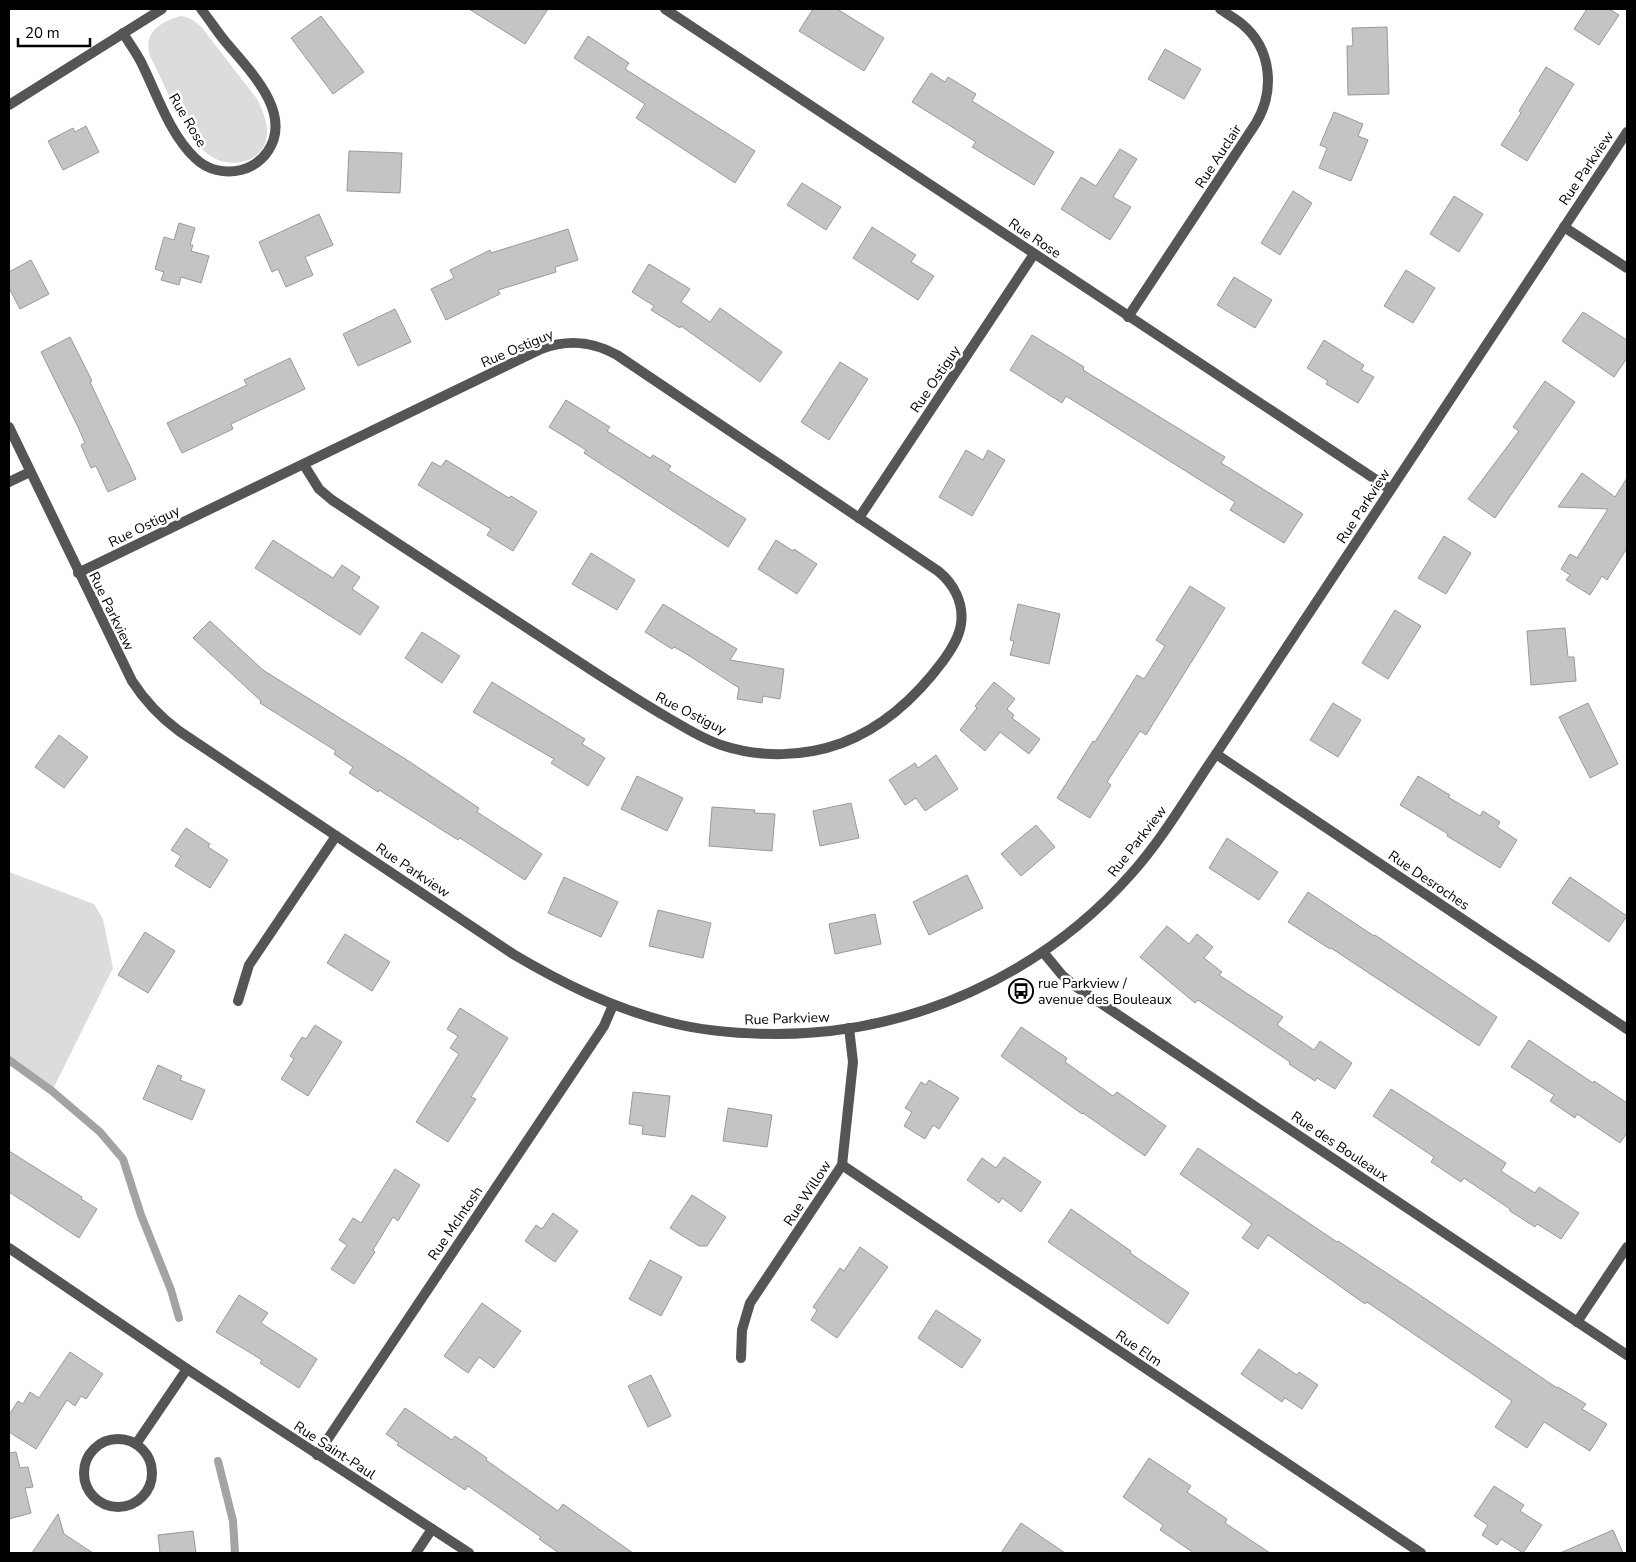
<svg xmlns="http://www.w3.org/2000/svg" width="1636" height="1562" font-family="'Nunito Sans',sans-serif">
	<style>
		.green { fill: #dcdcdc }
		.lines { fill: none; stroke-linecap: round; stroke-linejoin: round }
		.stream { stroke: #a3a3a3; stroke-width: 8 }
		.building { fill: #c4c4c4; stroke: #999 }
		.minor { stroke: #555; stroke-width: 10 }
		.labels { text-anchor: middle; stroke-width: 5; stroke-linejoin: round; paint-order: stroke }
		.street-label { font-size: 14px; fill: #000; stroke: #fff }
		.poi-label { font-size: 14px; fill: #000; stroke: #fff; text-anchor: start }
	</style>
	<rect width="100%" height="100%" fill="#fff"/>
	<g class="green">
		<path d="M181,16C191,18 196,21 203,29L257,99C262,109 267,120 267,132C267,162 231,171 209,155C186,139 164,83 150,56C143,33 159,22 181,16Z"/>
		<path d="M9,872L94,904L103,919L113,968L52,1091L9,1063Z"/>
	</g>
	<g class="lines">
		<g class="stream">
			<path d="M9,1060L52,1091L100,1132L123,1159L141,1215L171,1290L179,1318"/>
			<path d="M218,1461L233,1521L235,1553"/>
		</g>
	</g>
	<g class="building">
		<path d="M469,9H548L525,44Z"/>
		<path d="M813,9H837L884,38L864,71L799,31Z"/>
		<path d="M1587,9H1609L1619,15L1599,45L1574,29Z"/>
		<path d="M321,16L364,72L333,94L291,38Z"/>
		<path d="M1387,27L1389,94L1348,95L1347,46H1353L1352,28Z"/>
		<path d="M588,36L629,63L625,69L755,151L735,183L636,118L645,104L574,58Z"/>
		<path d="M1165,49L1201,69L1184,99L1148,79Z"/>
		<path d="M1546,67L1574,84L1527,161L1501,145L1521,113L1519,111Z"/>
		<path d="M931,73L945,82L948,77L976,94L972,101L1054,152L1034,185L972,147L976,142L912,102Z"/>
		<path d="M1334,112L1363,124L1358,136L1368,140L1351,181L1319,168L1327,148L1320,145Z"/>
		<path d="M86,126L99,152L63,170L48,141L73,128L75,132Z"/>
		<path d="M1120,149L1137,159L1113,197L1131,207L1110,240L1061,209L1081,177L1096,186Z"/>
		<path d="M349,151L402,153L400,193L347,191Z"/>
		<path d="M802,183L841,207L826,230L787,205Z"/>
		<path d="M1293,191L1312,203L1280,255L1261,243Z"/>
		<path d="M1454,196L1483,214L1459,252L1430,234Z"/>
		<path d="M319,214L333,245L305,257L313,275L286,287L278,269L272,272L259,242Z"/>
		<path d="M179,223L195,228L190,245H193L191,251L209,256L201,283L181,277L179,285L161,280L164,272L155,269L164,237L174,240Z"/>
		<path d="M872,227L916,255L911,262L934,276L918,300L853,258Z"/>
		<path d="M568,229L578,260L555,267L556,272L498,290L500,294L446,320L431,289L454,278L450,270L490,250L491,253Z"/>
		<path d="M31,260L49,294L20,309L9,288V272Z"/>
		<path d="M649,264L690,289L681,302L710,322L720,308L782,352L760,382L681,326L680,328L651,310L654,306L632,292Z"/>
		<path d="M1406,270L1435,288L1413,323L1384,306Z"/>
		<path d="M1234,277L1272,300L1255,328L1217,305Z"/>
		<path d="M395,309L411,342L358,366L343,334Z"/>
		<path d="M1583,312L1627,340V358L1614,377L1562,341Z"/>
		<path d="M1032,335L1084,367L1083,370L1225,457L1221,463L1303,514L1284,543L1230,510L1235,502L1066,396L1062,403L1010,370Z"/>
		<path d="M70,337L92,381L90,382L136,479L108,492L96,466L91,468L81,445L85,443L78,427L41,352Z"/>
		<path d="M1324,340L1364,365L1361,370L1374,377L1358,403L1326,384L1328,381L1307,368Z"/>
		<path d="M290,358L305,389L231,424L233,429L182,453L167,423L247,385L244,380Z"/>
		<path d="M840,362L868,379L829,440L801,422Z"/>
		<path d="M1545,381L1575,402L1495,518L1468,499L1519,431L1513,427Z"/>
		<path d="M566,400L610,427L607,431L650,458L653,455L671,466L668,470L746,519L728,547L584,453L586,450L549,427Z"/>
		<path d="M966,450L983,460L988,450L1005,460L972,516L939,497Z"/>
		<path d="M446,460L509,498L511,496L537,512L513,551L487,535L491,529L418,485L432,462L441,467Z"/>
		<path d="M1582,473L1615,497L1627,478V548L1607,580L1602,576L1590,595L1566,580L1570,575L1561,569L1570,554L1577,558L1608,509L1558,507Z"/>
		<path d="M1444,536L1471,553L1446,594L1418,578Z"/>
		<path d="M273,540L333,578L342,565L360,577L352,589L379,607L360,635L255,568Z"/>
		<path d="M776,540L793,551L794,549L817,564L797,594L758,569Z"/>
		<path d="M591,553L635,580L617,610L572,584Z"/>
		<path d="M1190,586L1225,608L1146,735L1140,731L1107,782L1111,785L1090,818L1057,798L1093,741L1095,742L1137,675L1144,679L1165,646L1156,640Z"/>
		<path d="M663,604L737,649L730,660L784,669L780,699L763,696L762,703L737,699L739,688L685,653L674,647L672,649L645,632Z"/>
		<path d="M1018,604L1060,614L1049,664L1010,655L1014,641L1010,640Z"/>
		<path d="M1395,610L1421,626L1388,679L1362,663Z"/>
		<path d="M210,621L263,670L407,760L479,808L477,812L542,854L525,880L460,838L458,840L379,790L378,792L349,773L353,767L334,754L336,751L260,703L261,701L193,638Z"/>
		<path d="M1565,628L1568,657H1574L1576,681L1531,685L1527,631Z"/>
		<path d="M422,632L460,656L442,683L405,658Z"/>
		<path d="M492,682L585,739L582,744L605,758L588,786L551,763L554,759L473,712Z"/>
		<path d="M994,682L1015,699L1007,709L1014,715L1012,718L1040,739L1029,754L1000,732L985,751L960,730L977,708L975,706Z"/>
		<path d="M1333,703L1361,720L1338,757L1310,740Z"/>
		<path d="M1588,703L1618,764L1590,778L1559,717Z"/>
		<path d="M59,735L88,757L64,788L35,767Z"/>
		<path d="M936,755L958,789L925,811L916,798L905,805L889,780L915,763L918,768Z"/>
		<path d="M637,776L683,798L667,831L621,809Z"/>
		<path d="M1418,776L1450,795L1448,797L1480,816L1483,811L1500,822L1497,827L1517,840L1500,868L1447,836L1448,834L1400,805Z"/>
		<path d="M851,803L859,838L820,846L813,811Z"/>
		<path d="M712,807L755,810L754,813L775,814L772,851L709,846Z"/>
		<path d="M1036,825L1055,847L1021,876L1001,854Z"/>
		<path d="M186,828L210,844L208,847L228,860L210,888L175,866L181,856L171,850Z"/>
		<path d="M1227,838L1278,872L1259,900L1209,868Z"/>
		<path d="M967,875L983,908L929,935L913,902Z"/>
		<path d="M564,877L618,902L601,937L548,913Z"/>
		<path d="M1570,877L1627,916L1609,942L1552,903Z"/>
		<path d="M1308,892L1374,936L1375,935L1497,1017L1479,1046L1331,948L1330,949L1288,922Z"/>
		<path d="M658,910L711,923L703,958L649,946Z"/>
		<path d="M875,914L881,944L835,954L829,924Z"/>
		<path d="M1167,926L1189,944L1197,934L1213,947L1204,958L1222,972L1219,975L1283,1017L1277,1025L1314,1050L1320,1041L1352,1063L1335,1089L1317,1078L1315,1081L1289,1064L1290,1062L1198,1000L1195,1003L1140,957Z"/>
		<path d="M145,932L175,951L148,993L118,975Z"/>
		<path d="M345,934L390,962L372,991L327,963Z"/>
		<path d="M460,1008L508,1038L471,1097L476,1099L448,1142L416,1122L459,1054L450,1048L458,1036L447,1029Z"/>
		<path d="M315,1025L342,1042L308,1096L281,1079L294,1059L290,1056L302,1037L306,1039Z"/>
		<path d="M1021,1027L1067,1058L1065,1062L1113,1096L1117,1092L1166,1126L1145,1156L1083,1113L1082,1114L1001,1056Z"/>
		<path d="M1529,1040L1593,1083L1594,1081L1627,1103V1133L1620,1143L1577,1114L1575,1118L1550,1101L1554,1095L1511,1067Z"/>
		<path d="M158,1065L182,1076L180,1080L205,1090L192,1120L143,1099Z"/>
		<path d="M929,1080L959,1098L939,1129L933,1125L925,1139L904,1126L912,1112L905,1108L921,1082L926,1085Z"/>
		<path d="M1391,1089L1506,1163L1501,1171L1535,1193L1539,1187L1579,1213L1561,1239L1537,1224L1535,1227L1510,1211V1209L1464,1178L1461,1182L1431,1162L1434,1157L1373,1116Z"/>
		<path d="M633,1092L670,1096L665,1137L642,1134L643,1126L629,1124Z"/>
		<path d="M728,1108L772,1115L767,1147L723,1141Z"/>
		<path d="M1198,1148L1337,1242L1338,1241L1411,1289L1557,1388L1558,1387L1586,1404L1582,1409L1607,1424L1590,1451L1544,1422L1527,1448L1495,1427L1512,1401L1367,1302L1365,1304L1268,1235L1258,1249L1242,1238L1252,1224L1180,1174Z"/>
		<path d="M9,1151L82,1197L81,1199L97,1209L79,1238L9,1192Z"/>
		<path d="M1004,1157L1041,1182L1021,1212L1002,1198L999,1203L967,1180L982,1158L996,1168Z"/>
		<path d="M395,1169L420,1185L398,1221L393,1217L373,1250L375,1252L354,1284L331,1269L347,1245L339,1240L353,1218L361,1223Z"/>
		<path d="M692,1195L726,1217L707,1246H699L670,1228Z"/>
		<path d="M1071,1209L1131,1251L1130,1253L1189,1293L1168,1324L1048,1242Z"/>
		<path d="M553,1213L578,1231L555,1262L525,1241L536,1225L542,1229Z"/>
		<path d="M860,1247L888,1267L837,1338L811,1320L817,1310L813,1307L840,1268L844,1271Z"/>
		<path d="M650,1260L682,1277L661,1316L629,1299Z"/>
		<path d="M239,1295L268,1313L261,1323L317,1359L299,1388L260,1363L262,1360L216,1332Z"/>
		<path d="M482,1303L521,1331L494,1368L479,1357L468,1373L444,1356Z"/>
		<path d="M936,1310L981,1340L962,1368L918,1338Z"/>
		<path d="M1259,1349L1297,1375L1299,1372L1318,1385L1302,1409L1285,1398L1282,1402L1241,1374Z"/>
		<path d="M70,1352L103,1374L86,1399L81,1396L75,1406L67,1400L36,1449L9,1432V1415L18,1401L23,1404L30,1392L39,1398Z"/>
		<path d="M651,1375L671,1416L648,1427L628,1386Z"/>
		<path d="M405,1408L452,1440L455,1436L487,1458L486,1460L558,1511L563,1504L633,1553H559L539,1539L541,1537L468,1486L465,1490L397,1445L399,1443L386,1434Z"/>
		<path d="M16,1452L20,1468L28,1467L33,1487L25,1488L31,1513L9,1519V1453Z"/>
		<path d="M1149,1458L1191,1486L1187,1492L1227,1519L1225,1523L1270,1553H1194L1160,1530L1163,1525L1123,1497Z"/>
		<path d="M1494,1486L1524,1505L1520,1511L1542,1525L1523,1553L1501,1539L1497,1545L1482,1535L1488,1525L1474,1516Z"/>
		<path d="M58,1514L64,1534L93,1553H32Z"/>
		<path d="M1021,1523L1065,1553H1001Z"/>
		<path d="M1613,1530L1623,1553H1560Z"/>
		<path d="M193,1531L196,1553H160L158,1535Z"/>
	</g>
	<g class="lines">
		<g class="minor">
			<path d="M665,9L1390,489"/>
			<path d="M123,33C129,43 136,52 141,62C157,94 169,133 195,158C207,170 225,174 241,170C252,167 262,160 268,151C294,112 247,68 224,40C216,30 209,19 201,9"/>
			<path d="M9,105L162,9"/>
			<path d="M1564,227L1627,268"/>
			<path d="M1128,317L1256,123C1275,91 1272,49 1242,24C1236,19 1227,14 1220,9"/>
			<path d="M9,427L132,681C145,701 160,717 179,731L513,954C562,983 612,1008 668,1022C703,1031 740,1034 776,1034C912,1034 1042,975 1132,873C1164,837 1189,793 1216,754L1627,132"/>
			<path d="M9,482L30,472"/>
			<path d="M859,518L1034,254"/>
			<path d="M78,573L541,349C568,339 592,341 617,355L938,571C954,584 964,603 961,624C959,638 951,650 943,661C917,696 884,727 842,743C804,757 760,758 721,745C703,739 687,729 670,719C637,700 605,679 573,658C492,605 412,553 332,500L319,489L304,465"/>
			<path d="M1216,754L1627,1029"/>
			<path d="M1043,952L1062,975L1075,986L1627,1355"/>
			<path d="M238,1001L249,965L336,836"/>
			<path d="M842,1165L1421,1553"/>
			<path d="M9,1248L187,1369L469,1553"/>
			<path d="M1577,1322L1627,1247"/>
			<path d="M741,1358L742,1330L750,1303L842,1165L853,1062L849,1028"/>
			<circle cx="118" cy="1473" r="34"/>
			<path d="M136,1444L187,1369"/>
			<path d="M317,1455L604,1026L613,1005"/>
			<path d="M416,1553L432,1529"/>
		</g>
	</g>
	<defs>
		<symbol id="bus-ring" viewBox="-11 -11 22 22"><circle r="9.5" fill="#fff" stroke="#000" stroke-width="1.5"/><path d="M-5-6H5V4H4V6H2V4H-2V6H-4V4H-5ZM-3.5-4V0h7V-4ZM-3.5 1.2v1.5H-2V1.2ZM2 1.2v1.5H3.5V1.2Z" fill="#000"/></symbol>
	</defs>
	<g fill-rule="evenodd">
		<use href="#bus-ring" x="1007" y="977" width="28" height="28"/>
	</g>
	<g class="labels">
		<g class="street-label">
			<text transform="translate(188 120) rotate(59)" y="5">Rue Rose</text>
			<text transform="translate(1218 156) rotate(-57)" y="5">Rue Auclair</text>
			<text transform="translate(1586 168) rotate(-56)" y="5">Rue Parkview</text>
			<text transform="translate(1035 238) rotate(34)" y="5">Rue Rose</text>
			<text transform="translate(517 348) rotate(-23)" y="5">Rue Ostiguy</text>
			<text transform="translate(935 379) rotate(-56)" y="5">Rue Ostiguy</text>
			<text transform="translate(1363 506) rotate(-57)" y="5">Rue Parkview</text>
			<text transform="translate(144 526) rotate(-26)" y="5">Rue Ostiguy</text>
			<text transform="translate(112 611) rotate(64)" y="5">Rue Parkview</text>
			<text transform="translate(691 713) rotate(27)" y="5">Rue Ostiguy</text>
			<text transform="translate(1137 841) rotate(-52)" y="5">Rue Parkview</text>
			<text transform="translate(413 870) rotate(34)" y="5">Rue Parkview</text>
			<text transform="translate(1429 880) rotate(34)" y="5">Rue Desroches</text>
			<text transform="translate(787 1018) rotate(-2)" y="5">Rue Parkview</text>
			<text transform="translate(1340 1146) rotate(34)" y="5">Rue des Bouleaux</text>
			<text transform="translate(807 1193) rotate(-57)" y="5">Rue Willow</text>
			<text transform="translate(455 1223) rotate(-56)" y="5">Rue McIntosh</text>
			<text transform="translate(1139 1348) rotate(34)" y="5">Rue Elm</text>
			<text transform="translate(335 1450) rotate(33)" y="5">Rue Saint-Paul</text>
		</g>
		<g class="poi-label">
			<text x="1038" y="988">rue Parkview /<tspan x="1038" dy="16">avenue des Bouleaux</tspan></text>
		</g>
	</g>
	<rect width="1636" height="1562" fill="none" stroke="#000000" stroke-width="20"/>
	<path d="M18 38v8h72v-8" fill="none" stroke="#000000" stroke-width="2.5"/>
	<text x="25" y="38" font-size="15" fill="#000000" stroke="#ffffff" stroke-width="4" paint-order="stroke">20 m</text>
</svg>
